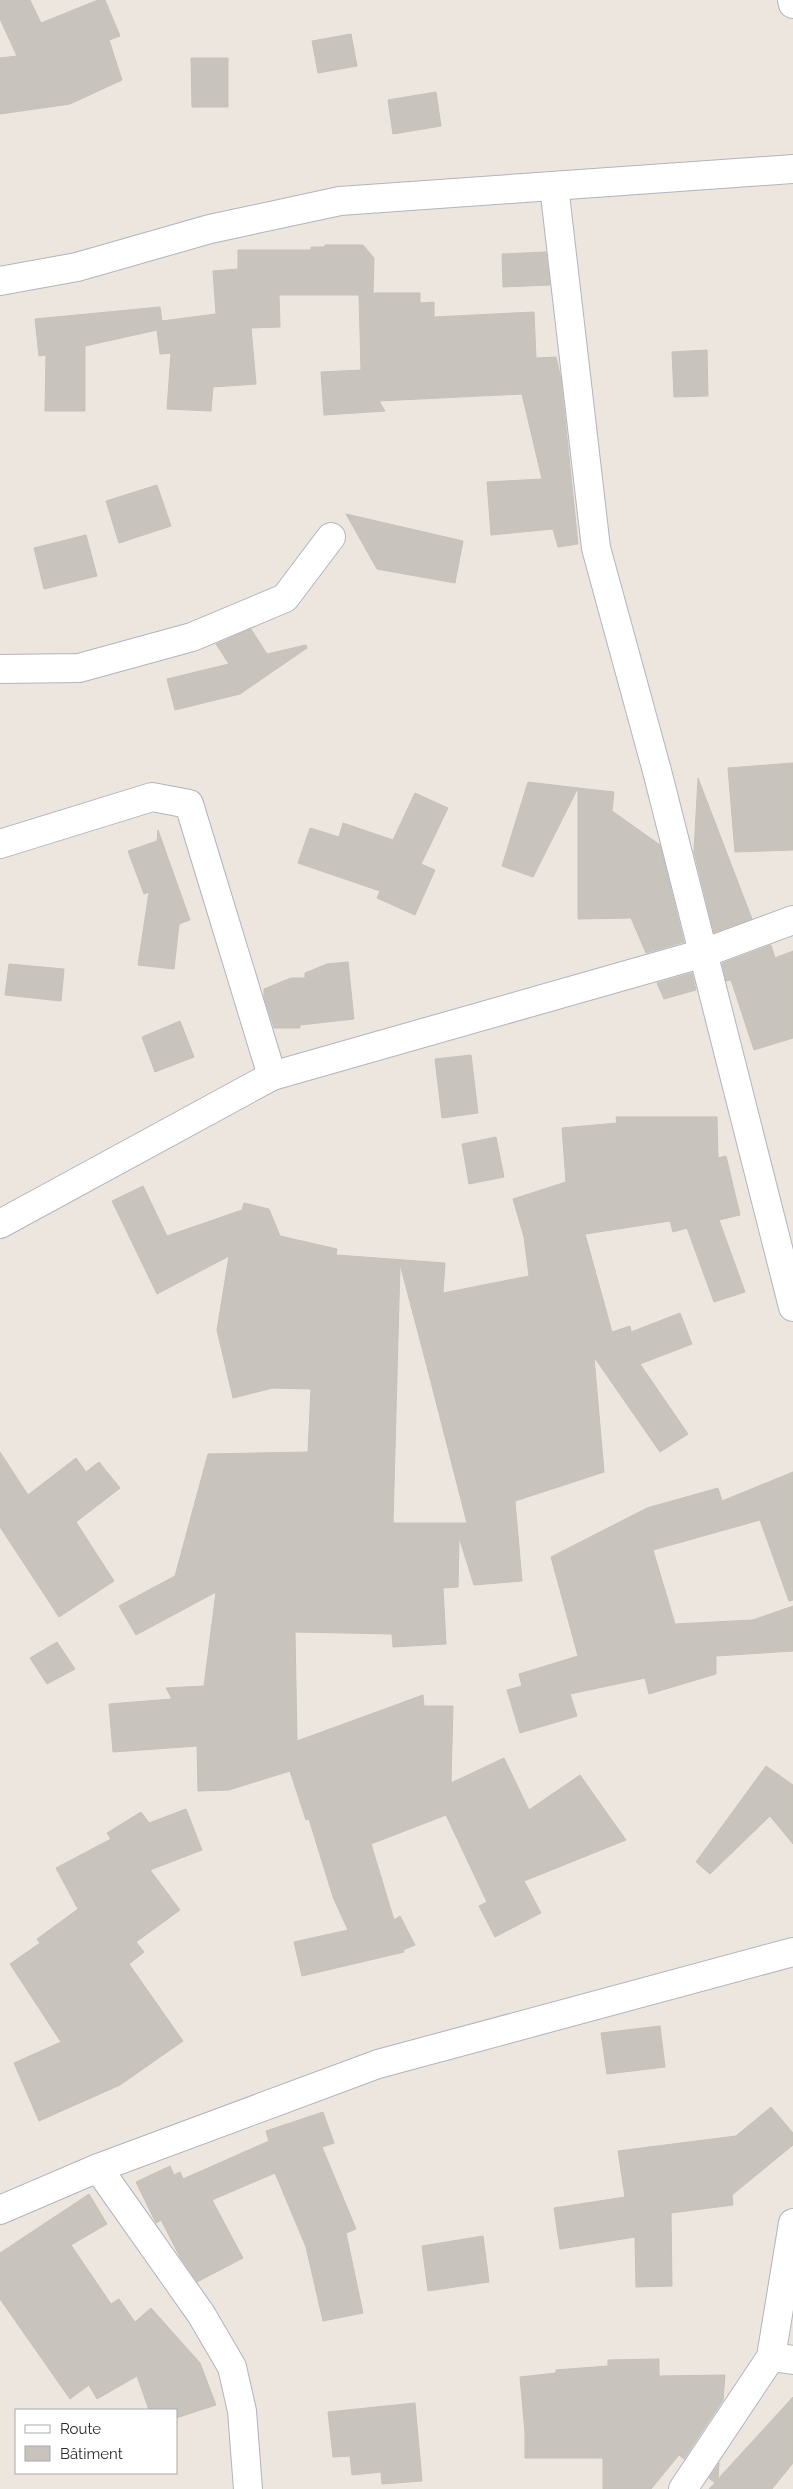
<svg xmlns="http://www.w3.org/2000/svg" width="793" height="2489" font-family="Raleway,sans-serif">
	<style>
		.building { fill: #c8c4bd; stroke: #c7c2b8; fill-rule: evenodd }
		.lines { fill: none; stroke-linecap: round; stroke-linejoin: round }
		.minor-casing { stroke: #b2b4be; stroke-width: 30 }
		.minor { stroke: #fff; stroke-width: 28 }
	</style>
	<rect width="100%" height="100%" fill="#ece6de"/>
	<g class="building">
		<path d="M0,0H30L41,23L98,0H105L120,36L109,40L122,80L70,104L0,114V58L17,56L0,19Z"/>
		<path d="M351,34L357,66L318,73L312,41Z"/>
		<path d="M191,58H228V107H192Z"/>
		<path d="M436,92L441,126L393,134L388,100Z"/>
		<path d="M325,245H363L374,258L373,293H420V303L434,302V317L534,312L536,358L556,357L561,379L578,544L558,547L553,529L491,535L487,482L542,479L522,394L379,401L385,411L324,415L321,372L361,370L359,295H279L280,327L251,328L256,384L213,387L211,411L167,409L171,353L160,354L157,330L85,346V411H45L46,355L39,356L35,319L160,307L162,321L216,314L213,271L238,269V250H311V247H325Z"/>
		<path d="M546,252L550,285L503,287L502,254Z"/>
		<path d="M707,350L708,396L674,397L672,352Z"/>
		<path d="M157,485L171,526L119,543L106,501Z"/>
		<path d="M346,514L463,541L455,583L377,569Z"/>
		<path d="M86,535L97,576L44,589L34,548Z"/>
		<path d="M251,629L267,654L306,645L307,648L240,694L175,710L167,679L229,664L216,644Z"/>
		<path d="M793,763V850L735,852L728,768Z"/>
		<path d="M698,778L752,919L714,933L694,852Z"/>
		<path d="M528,782L578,788L533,877L502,866Z"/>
		<path d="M578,788L614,792L612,811L660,845L684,942L646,953L631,918L578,919Z"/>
		<path d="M415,793L448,808L421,864L435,870L415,915L377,898L380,891L298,863L310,828L339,837L343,823L393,840Z"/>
		<path d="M158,830L190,920L179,924L174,969L138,965L149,892L144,894L128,851L157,841Z"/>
		<path d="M771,945L775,958L793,951V1038L754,1050L731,980L726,981L722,963Z"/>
		<path d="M348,962L354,1019L300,1025V1028H274L264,997V989L291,978H305V973L327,964Z"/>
		<path d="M9,964L64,969L61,1001L5,995Z"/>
		<path d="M692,973L696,990L664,999L657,983Z"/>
		<path d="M180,1021L194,1057L155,1072L142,1037Z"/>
		<path d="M471,1055L478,1113L442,1118L435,1059Z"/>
		<path d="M616,1117H717L718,1158L726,1156L740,1215L719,1220L745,1292L714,1302L687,1228L673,1232L670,1221L585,1234L612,1332L630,1326L631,1332L680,1313L692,1344L640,1364L688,1434L660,1452L594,1357L604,1472L515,1501L522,1581L474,1585L459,1537L458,1587L443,1588L446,1644L393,1647L392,1634L295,1632L297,1741L423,1695L424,1706H453L451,1783L504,1758L529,1810L580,1775L626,1840L524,1881L541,1913L495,1937L479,1906L487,1902L446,1815L371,1844L394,1920L400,1916L415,1945L403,1950L404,1952L302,1976L294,1942L348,1930L333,1897L309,1819L306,1820L290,1771L229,1790L198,1791L197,1746L113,1752L109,1704L172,1699L166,1688L204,1686L216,1592L136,1635L119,1606L175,1576L208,1454L308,1452L311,1389L273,1388L233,1398L217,1330L229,1256L157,1294L112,1201L143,1186L167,1236L242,1210L244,1203L269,1209L280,1236L337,1249L336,1255L445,1263L443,1293L529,1276L524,1237L513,1199L566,1182L562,1128L617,1123ZM400,1264L431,1382L467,1523H393Z"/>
		<path d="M496,1137L504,1177L469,1184L462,1144Z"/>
		<path d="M0,1452L28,1495L76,1458L86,1472L99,1462L120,1488L76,1522L114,1581L59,1617L0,1527Z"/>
		<path d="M793,1472V1600L789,1601L760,1520L653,1550L675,1624L753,1620L793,1606V1651L716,1656V1674L649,1694L645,1678L570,1694L577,1716L520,1733L507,1690L522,1686L519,1674L578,1656L551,1557L647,1508L718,1488L722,1501Z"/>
		<path d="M57,1642L75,1669L47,1684L30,1658Z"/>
		<path d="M766,1766L793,1785V1844L770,1816L710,1874L696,1862Z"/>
		<path d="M186,1809L202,1850L150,1870L180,1910L136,1942L144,1952L129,1964L183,2041L120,2085L39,2121L14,2063L61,2042L10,1964L40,1943L37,1939L78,1909L56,1868L111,1839L107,1833L141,1812L149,1823Z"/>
		<path d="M660,2026L665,2067L607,2074L601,2033Z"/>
		<path d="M771,2107L793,2133V2145L732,2195L733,2205L671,2213L672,2286L636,2287L635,2237L560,2249L554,2208L625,2197L618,2151L736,2136Z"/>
		<path d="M323,2112L334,2143L322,2147L356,2229L346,2233L363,2313L323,2321L306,2247L275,2173L212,2200L243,2258L197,2282L180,2257L161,2220L156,2223L136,2182L170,2166L174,2175L180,2172L183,2179L269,2141L266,2131Z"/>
		<path d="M89,2194L107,2224L71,2245L111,2304L119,2299L135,2322L151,2308L200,2363L216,2405L176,2418V2410H149L137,2376L97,2399L89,2385L70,2399L0,2299V2253Z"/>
		<path d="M483,2236L489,2282L428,2291L422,2246Z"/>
		<path d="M659,2359V2376L725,2375L723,2400L684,2459L679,2455L651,2489H603V2458H525V2432L520,2377L556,2373V2370L608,2366V2360Z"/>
		<path d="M793,2397V2463L772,2489H709L715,2483L709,2478L719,2463L718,2479Z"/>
		<path d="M415,2403L422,2481L382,2484L381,2472L352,2475L350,2456L333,2457L328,2412Z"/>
	</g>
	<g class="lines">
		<defs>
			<g id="minor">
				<path d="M792,0L793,4"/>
				<path d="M554,186L596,548L657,771L793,1307"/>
				<path d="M0,281L77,267L210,229L340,201L793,169"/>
				<path d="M0,669L79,668L192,637L285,598L331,537"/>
				<path d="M0,844L152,797L189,804L272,1076"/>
				<path d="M0,1224L272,1076L704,953L793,920"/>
				<path d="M98,2168L201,2314L232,2367L242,2411L248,2489"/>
				<path d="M0,2210L98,2168L378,2064L793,1952"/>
				<path d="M771,2357L793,2360"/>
				<path d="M683,2489L771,2357L793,2223"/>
			</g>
		</defs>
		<use href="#minor" class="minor-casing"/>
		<use href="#minor" class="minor"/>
	</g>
	<rect x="15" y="2409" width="162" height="65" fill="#ffffff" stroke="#aaaaaa"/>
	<rect x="25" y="2425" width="25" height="8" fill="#ffffff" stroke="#aaaaaa"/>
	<text x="60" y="2434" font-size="15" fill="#2b2b2b">Route</text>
	<rect x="25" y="2446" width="25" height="15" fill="#c8c4bd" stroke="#aaaaaa"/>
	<text x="60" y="2459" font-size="15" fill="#2b2b2b">Bâtiment</text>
</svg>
